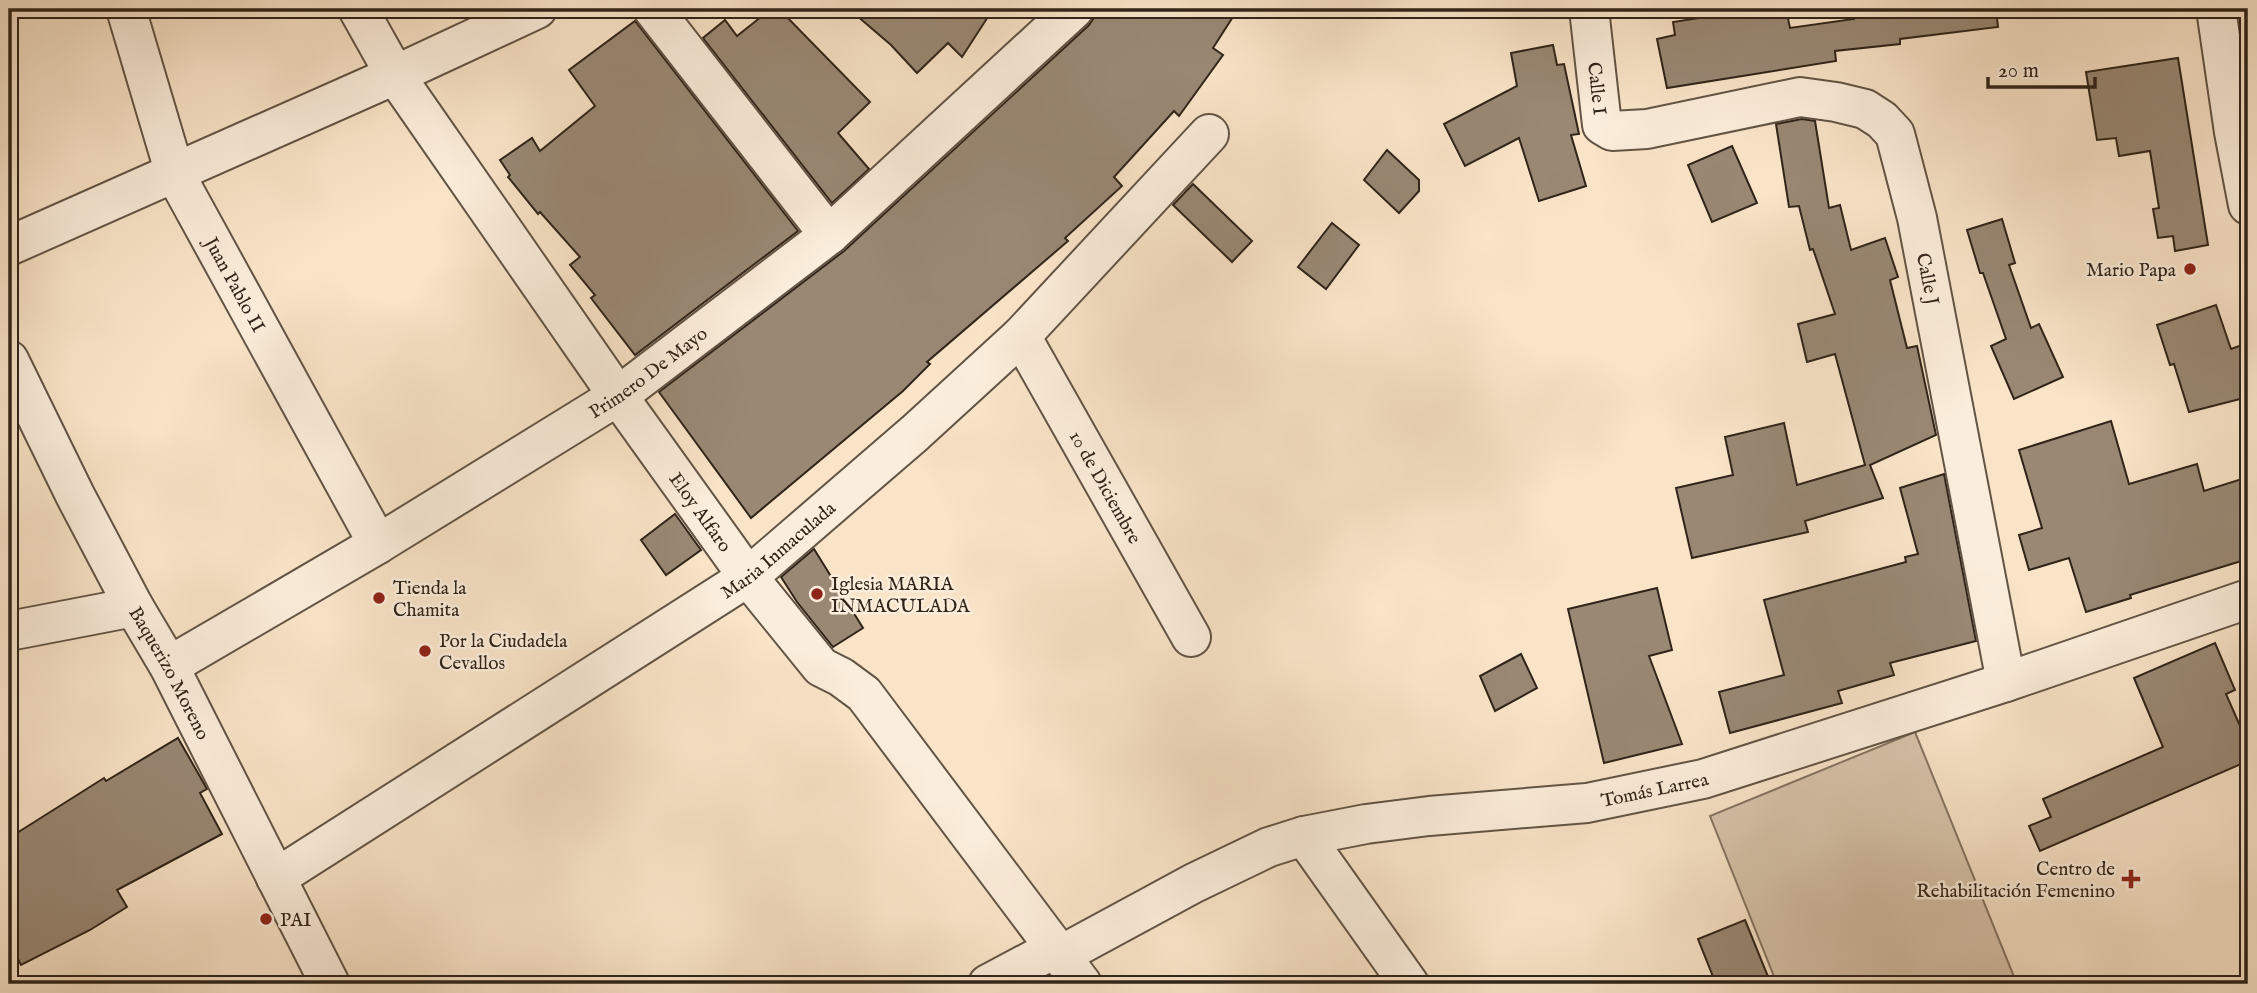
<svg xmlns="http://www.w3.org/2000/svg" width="2257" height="993" font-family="'IM FELL English',serif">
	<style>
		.green { fill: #d7c3aa; stroke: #847462; stroke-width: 2 }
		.building { fill: #998874; stroke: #302419; stroke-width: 2 }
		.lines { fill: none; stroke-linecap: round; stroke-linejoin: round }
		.minor-casing { stroke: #625445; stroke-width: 42 }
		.minor { stroke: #fbeddb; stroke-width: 38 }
		.poi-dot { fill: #8f2418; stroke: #fbeddb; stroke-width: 2.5 }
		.labels { text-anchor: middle; stroke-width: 5; stroke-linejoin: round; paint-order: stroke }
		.street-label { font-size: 19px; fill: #302419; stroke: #fbeddb }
		.poi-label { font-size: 19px; fill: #302419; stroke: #fbeddb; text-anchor: start }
	</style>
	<rect width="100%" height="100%" fill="#f9e4c8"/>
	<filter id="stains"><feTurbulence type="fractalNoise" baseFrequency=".00286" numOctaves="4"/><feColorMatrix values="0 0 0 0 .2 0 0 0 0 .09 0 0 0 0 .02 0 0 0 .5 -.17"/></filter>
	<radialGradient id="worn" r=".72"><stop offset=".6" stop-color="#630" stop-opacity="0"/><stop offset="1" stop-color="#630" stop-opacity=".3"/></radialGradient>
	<path class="green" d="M1915,732L2017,984H1777L1710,816Z"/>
	<g class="building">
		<path d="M771,9H779L870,102L838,133L869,169L832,203L703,38L725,20L737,36Z"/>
		<path d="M849,9H993L962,57L948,43L917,73L891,45Z"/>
		<path d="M1095,9H1238L1213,48L1223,55L1179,116L1174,111L1114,177L1122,186L1065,238L1068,241L927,362L930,364L903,391L751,518L659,392L844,251L1089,25L1095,16Z"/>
		<path d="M1757,9H1786L1790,28L1854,19V13L1903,9H1996L1998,27L1900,39V44L1835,51L1836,61L1667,88L1657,39L1675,35L1673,22Z"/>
		<path d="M635,21L798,231L635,355L591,298L595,295L570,265L580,257L540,212L538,214L508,177L510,175L500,160L532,138L540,151L595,106L569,70Z"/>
		<path d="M1553,45L1557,65L1564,64L1579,134L1571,135L1586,186L1539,201L1519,138L1465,166L1444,124L1517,86L1511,53Z"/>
		<path d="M2178,58L2208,245L2175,251L2173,236L2158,238L2153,209L2159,208L2150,151L2119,156L2116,138L2097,140L2086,72Z"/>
		<path d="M1802,119L1815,121L1829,208L1840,205L1851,250L1885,238L1898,277L1890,280L1907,348L1917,346L1936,435L1870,465L1883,498L1805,521L1808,532L1692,558L1676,488L1733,475L1725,437L1784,423L1797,485L1865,465L1835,354L1807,362L1798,324L1835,314L1813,249L1810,250L1799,206L1789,207L1776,124Z"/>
		<path d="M1732,146L1757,203L1712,222L1688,165Z"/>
		<path d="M1387,150L1419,180V191L1399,213L1364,180Z"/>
		<path d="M1193,184L1252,241L1232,262L1173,205Z"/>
		<path d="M2002,219L2015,263L2009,265L2031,328L2039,324L2063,377L2014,399L1991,346L2006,339L1983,273H1980L1967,230Z"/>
		<path d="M1332,223L1359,245L1326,289L1298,267Z"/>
		<path d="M2216,305L2231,349L2248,343V397L2189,412L2174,364L2170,365L2157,325Z"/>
		<path d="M2111,421L2129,484L2197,464L2204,491L2248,477V559L2130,595L2131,598L2086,612L2069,558L2029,570L2019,535L2042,528L2019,450Z"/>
		<path d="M1944,474L1976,641L1890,663L1894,675L1838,691L1842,703L1730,733L1719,692L1784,675L1764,600L1906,562L1905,557L1918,554L1900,488Z"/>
		<path d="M675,514L701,550L666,575L641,540Z"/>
		<path d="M814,549L863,628L833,647L797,602L781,577Z"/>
		<path d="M1657,588L1672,650L1649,656L1682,744L1604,763L1568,609Z"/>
		<path d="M2215,643L2235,690L2226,694L2248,744V761L2040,851L2029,826L2051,817L2043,799L2163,747L2134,678Z"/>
		<path d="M1521,654L1537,688L1495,711L1480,676Z"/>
		<path d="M178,738L207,789L200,793L222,834L117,890L127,907L90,930L21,965L9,941V838L104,778L106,781Z"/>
		<path d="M1745,920L1771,984H1716L1698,939Z"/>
	</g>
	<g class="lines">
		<defs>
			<g id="minor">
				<path id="s1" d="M126,9L175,174L378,544"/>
				<path id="s2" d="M358,9L395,75L618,396L748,577L821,667L841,677L864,694L1082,984"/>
				<path d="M653,9L829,235"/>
				<path id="s3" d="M1589,9L1602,125L1612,131L1647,129L1800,97L1836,102L1865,109L1882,120L1895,134L1917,218L2006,682"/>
				<path d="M2216,9L2234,132L2248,205"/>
				<path d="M9,246L395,75L537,9"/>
				<path id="s4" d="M1021,336L1191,637"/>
				<path id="s5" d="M9,360L75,495L134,607L169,666L330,984"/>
				<path d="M9,631L134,607"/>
				<path id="s6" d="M169,666L378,544L618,396L829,235L1074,9"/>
				<path d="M1304,836L1409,984"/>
				<path id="s7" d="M276,878L748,577L915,433L1021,336L1209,134"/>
				<path id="s8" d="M1061,955L1194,883L1269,847L1304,836L1366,824L1429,816L1587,803L1703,779L2006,682L2248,599"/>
				<path d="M988,984L1054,949"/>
			</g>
		</defs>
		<use href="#minor" class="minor-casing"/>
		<use href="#minor" class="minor"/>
	</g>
	<g class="poi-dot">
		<circle cx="2190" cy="269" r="7"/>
		<circle cx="817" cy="594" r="7"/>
		<circle cx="379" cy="598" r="7"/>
		<circle cx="425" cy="651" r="7"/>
		<path d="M2127.5 868.5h7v7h7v7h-7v7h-7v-7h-7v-7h7z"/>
		<circle cx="266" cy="919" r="7"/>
	</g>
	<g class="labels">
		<g class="street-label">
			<text dy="7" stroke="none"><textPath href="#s3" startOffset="80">Calle I</textPath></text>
			<text dy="7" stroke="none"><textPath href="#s3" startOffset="574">Calle J</textPath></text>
			<text dy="7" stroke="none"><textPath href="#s1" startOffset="298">Juan Pablo II</textPath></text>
			<text dy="7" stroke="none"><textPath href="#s6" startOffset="562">Primero De Mayo</textPath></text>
			<text dy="7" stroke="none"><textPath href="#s4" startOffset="173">10 de Diciembre</textPath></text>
			<text dy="7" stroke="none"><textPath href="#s2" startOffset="609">Eloy Alfaro</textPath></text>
			<text dy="7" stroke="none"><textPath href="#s7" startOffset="600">Maria Inmaculada</textPath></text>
			<text dy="7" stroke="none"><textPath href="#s5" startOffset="352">Baquerizo Moreno</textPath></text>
			<text dy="7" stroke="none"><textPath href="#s8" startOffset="625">Tomás Larrea</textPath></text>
		</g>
		<g class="poi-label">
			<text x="2176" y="276" text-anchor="end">Mario Papa</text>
			<text x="831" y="590">Iglesia MARIA<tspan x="831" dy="22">INMACULADA</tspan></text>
			<text x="393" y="594">Tienda la<tspan x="393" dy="22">Chamita</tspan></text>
			<text x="439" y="647">Por la Ciudadela<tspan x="439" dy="22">Cevallos</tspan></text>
			<text x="2115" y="875" text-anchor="end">Centro de<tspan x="2115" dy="22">Rehabilitación Femenino</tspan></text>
			<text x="280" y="926">PAI</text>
		</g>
	</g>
	<rect width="2257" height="993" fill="none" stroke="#f9e4c8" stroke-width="35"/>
	<rect x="10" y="10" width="2236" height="972" fill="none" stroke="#302419" stroke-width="3.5"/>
	<rect x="18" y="18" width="2222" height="958" fill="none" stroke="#302419" stroke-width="2"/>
	<path d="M1988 77v10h107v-10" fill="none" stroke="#302419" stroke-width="3.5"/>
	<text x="1998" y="77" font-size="21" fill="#302419" stroke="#fbeddb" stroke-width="5" paint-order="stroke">20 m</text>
	<rect width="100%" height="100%" filter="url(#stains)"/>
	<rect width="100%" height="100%" fill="url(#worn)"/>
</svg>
